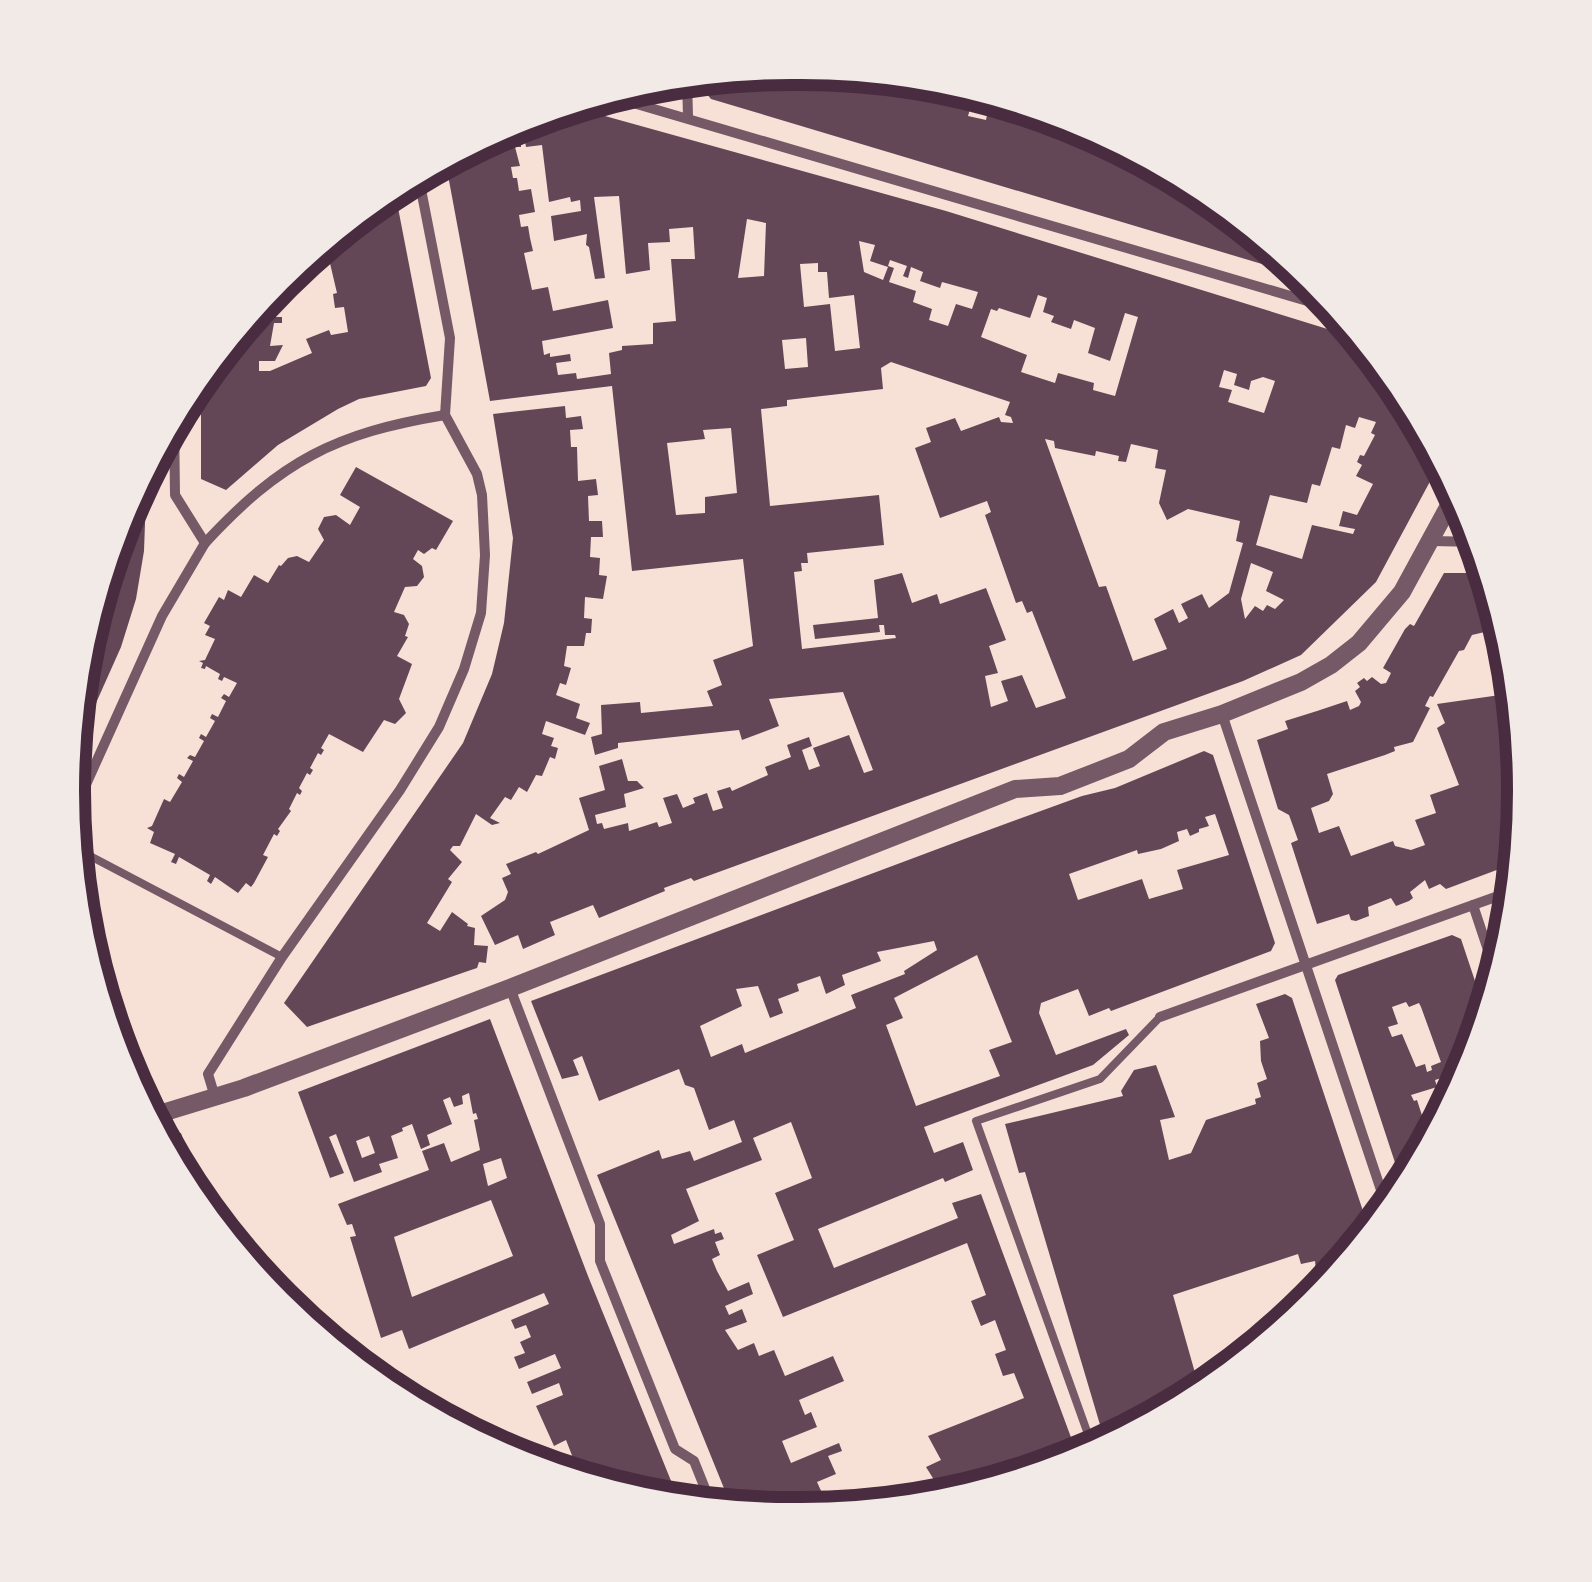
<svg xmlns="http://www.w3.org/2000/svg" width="1592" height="1582" font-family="'Noto Sans',sans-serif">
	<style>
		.building { fill: #644757; fill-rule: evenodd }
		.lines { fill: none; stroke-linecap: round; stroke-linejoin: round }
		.service { stroke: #755966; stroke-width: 8 }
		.minor { stroke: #755966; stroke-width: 10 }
		.tertiary { stroke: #755966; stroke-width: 18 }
		.rim { fill: none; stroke: #4a2c40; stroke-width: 12 }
	</style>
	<rect width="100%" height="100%" fill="#f7e1d7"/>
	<g class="building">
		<path d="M791,68L942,81L975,91L968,116L986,120L988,110L1003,114L1007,101L1077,122L1202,189L1312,279L711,99L706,93V76Z"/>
		<path d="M569,106L946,211L1363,340L1409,401L1400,398L1394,416L1411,421L1414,410L1441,461L1376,582L1301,655L1243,681L694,881L691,878L664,888L665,891L599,918L593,905L550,922L555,935L523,949L518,935L495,945L481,916L505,900L508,892L502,878L511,874L506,864L536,852L538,854L589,830L579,798L605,790L599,766L622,759L628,781H637L644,788L624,794L626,807L595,815L597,824L602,823L604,829L628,823L629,831L657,822L659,827L672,823L663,798L677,794L683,808L695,803L693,798L707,793L713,811L723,808L717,791L730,787L732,791L768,775L765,767L791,757L787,745L809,737L812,746L802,750L809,770L820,766L813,748L849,735L864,773L873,770L843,692L769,699L779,726L742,740L739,730L618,743V748L595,755L591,737L602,734L601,705L640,702L641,713L713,706L707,691L722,685L713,660L753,646L743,559L632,571L612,386L490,401L445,159L514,123ZM525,141L526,147L542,145L549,202L570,197L571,202L580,200L581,211L551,216L554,241L587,234L586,245L589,247L595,279L605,278L594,197L619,196L626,274L650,270L648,243L670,242L669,229L693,227L695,259H671L676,321L653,323V344L622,346V350L609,353L611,374L577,379L576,373L558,375L556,363L571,361L570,354L550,357V353L544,355L542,341L613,328L608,300L553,311L548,287L532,290L524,253L533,251L530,238L528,226L521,227L519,215L535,212L531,189L519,191L517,178H513L511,167L520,166L515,147H521V142ZM747,219L766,223L764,276L738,278ZM859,241L875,245L870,261L888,267L883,280L864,272ZM890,260L907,266L903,276L908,278L911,267L923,272L920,281L940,288L942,282L978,292L972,309L956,304L948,326L929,320L932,309L913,302L916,291L889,282L894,268L888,266ZM818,263V272H827L829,298L854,295L860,348L835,351L830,304L804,307L800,264ZM1038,295L1047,298L1043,312L1054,316L1051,322L1071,329L1074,320L1095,328L1088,353L1110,361L1125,313L1138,317L1115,396L1093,390L1094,383L1058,373L1055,383L1021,372L1027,355L981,337L991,309L997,311L999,308L1030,318ZM806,338L808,367L785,369L782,340ZM891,362L1010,402L1005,415L1011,417L1013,423L1001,422L999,417L961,431L955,418L926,428L931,442L915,448L940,518L987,501L991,512L985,515L1016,603L1022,601L1027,613L1032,611L1066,698L1036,708L1022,675L1001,681L1008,701L991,707L985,676L998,673L989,646L1006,640L986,588L940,604L937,594L912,603L902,573L874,580L878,618L813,625L815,639L880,632L879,625H884L885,635H895L896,638L802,649L794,572L802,571L801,563H808L807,553L884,545L879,495L770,506L761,409L787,406V400L883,389L881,368ZM1224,370L1237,374L1234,385L1249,390L1251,381L1263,377L1275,381L1264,413L1228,402L1232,390L1219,387ZM1359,417L1376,422L1371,433L1375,435L1364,456L1360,455L1357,462L1362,465L1356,476L1373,484L1357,515L1343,511L1339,526L1355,529L1353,534L1312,525L1302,559L1256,545L1270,495L1307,503L1312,484L1320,486L1332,447L1340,449L1346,425L1355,428ZM731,428L737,493L705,497V513L676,515L667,443L705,439L703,430ZM1045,439L1054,441L1055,448L1095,456L1096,451L1119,456L1118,461L1126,462L1131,444L1158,450L1155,468L1166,470L1159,503L1167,520L1188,509L1240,521L1236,541L1243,543L1229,593L1209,608L1202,594L1181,604L1188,618L1179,623L1173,609L1154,619L1167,649L1133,661L1106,586L1099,587ZM1251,563L1273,572L1266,591L1284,600L1275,609L1267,605L1263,611L1255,606L1245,619L1241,599Z"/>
		<path d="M394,187L431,378L426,386L359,399L338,409L278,445L226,490L201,479V375L262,301V310L276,311V317H282V323H274L270,346L283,345L275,361H259V371H270L312,353L306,339L329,330L331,335L348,332L344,307L335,308L333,294L337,293L325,242Z"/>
		<path d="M565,406L566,418L581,416L583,429L570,430L571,447H577L578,481L596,479L598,495L588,496L589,521H602L603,537H591L590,557L600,558L599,575L607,576L603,599L585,597L584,618L592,619L591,633H586L584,646H567L564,666L571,668L566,685L560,683L556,695L580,704L576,718L590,723L585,735L546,721L542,734L554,738L551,746L558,748L555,759L550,757L542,776L536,775L527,792L519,787L511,800L505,797L490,818L500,823L492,825L476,814L460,846H453L450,850L462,862L448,879L452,882L427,923L440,931L452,912L468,924L467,926L475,928L474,945L488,946L486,963L479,962L477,968L468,971L307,1027L284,1003L463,743L492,674L504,623L513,538L493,414Z"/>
		<path d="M356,467L453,521L436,550L432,548L424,554L418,550L413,559L422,566L424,577L417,586L405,587L394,612L404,615L409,624L405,636L408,637L397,656L412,664L399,699L406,713L395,724L384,720L363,752L329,734L321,748L324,750L321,755L318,753L310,768L313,770L310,775L307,773L299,788L302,791L300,795L297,793L289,809L291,811L278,829L280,831L277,836L274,834L263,855L268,857L254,883L251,887L246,883L238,893L215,877L211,884L207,881L210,875L179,857L176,864L171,862L175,854L150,843L154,832L147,828L152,826L164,799L170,802L182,782L177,778L179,774L184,777L193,761L187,758L190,755L195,757L204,741L199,738L201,734L206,737L215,721L210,718L212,714L218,717L226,701L221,698L224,694L229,697L237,683L224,677L222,681L218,679L220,674L206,666L205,669L201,668L203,663L199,661L205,660L215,639L205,635L210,626L204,623L219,597L224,600L228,590L241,597L254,575L268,583L279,565L281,566L288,558L297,556L309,562L324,540L318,529L324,517L336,515L350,525L360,507L340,495Z"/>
		<path d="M147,469L144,551L136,599L121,647L71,759L81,650L122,515Z"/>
		<path d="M1444,573H1470L1484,586L1488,574L1504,629H1500V624L1489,623V631L1472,635L1464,650L1459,651L1433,697L1430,696L1425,706L1430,708L1413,742L1394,747L1395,751L1385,755L1327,774L1333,794L1329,801L1311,808L1319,833L1339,826L1351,856L1393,841L1395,846L1411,850L1425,845L1415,820L1436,813L1430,795L1459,785L1437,728L1445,723L1437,704L1514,693L1524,790L1518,862L1446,889L1440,884L1429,889L1425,880L1410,892L1413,898L1409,901L1396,906L1391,898L1368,907L1369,916L1356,921L1351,920L1349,914L1317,924L1291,843L1298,840L1289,815L1278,809L1257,740L1288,729L1285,721L1317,711L1347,701L1350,710L1359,706L1361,702L1355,691L1360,687L1357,683L1364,678L1367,681L1372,677L1381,684L1386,683L1391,673L1383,668L1405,629L1410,624L1414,626Z"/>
		<path d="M1204,751L1213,755L1275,943L1271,951L1111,1011L1109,1008L1089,1016L1078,989L1041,1003L1039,1013L1056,1055L1126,1029L1129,1035L1093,1065L924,1127L934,1153L963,1142L973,1170L945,1182L943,1178L818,1229L834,1268L958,1218L952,1203L981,1194L1079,1459L1007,1481L1003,1469L941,1491L926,1467L941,1460L928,1436L1024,1398L1014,1373L1003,1376L995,1354L1006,1350L995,1320L981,1326L971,1301L986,1295L967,1243L783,1317L757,1255L794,1240L775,1193L812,1178L791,1122L753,1138L762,1160L686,1189L699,1221L671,1235L674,1244L714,1229L715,1234L721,1232L724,1239L715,1242L720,1255L712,1259L717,1271L728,1291L749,1282L753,1294L725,1306L729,1315L742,1309L747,1322L725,1330L738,1350L754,1343L759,1356L774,1350L785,1376L833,1356L844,1381L799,1400L805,1415L811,1412L817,1427L782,1441L791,1463L839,1443L842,1451L828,1456L836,1474L817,1482L828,1506L820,1513L801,1514L732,1508L597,1175L659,1150L662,1159L690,1151L694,1161L742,1142L734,1120L709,1130L694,1088L685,1085L679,1069L599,1101L582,1056L573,1060L579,1075L562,1079L531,1001L967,838L1082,796L1115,788ZM1215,814L1229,855L1177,870L1183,889L1149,899L1142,879L1078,900L1069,874L1137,850L1138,854L1161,849L1179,841L1177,832L1187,829L1190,836L1199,832V829L1209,826L1205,817ZM934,941L937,950L904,971L905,974L851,995L856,1008L745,1053L742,1044L711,1057L700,1026L742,1006L736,989L758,986L770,1018L783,1013L778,999L799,991L797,984L820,976L826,994L845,985L842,975L881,961L877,952ZM977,955L1012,1042L989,1050L1000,1076L916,1106L886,1025L903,1018L894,998Z"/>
		<path d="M1452,935L1461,939L1486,1014L1470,1067L1457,1091L1451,1075L1435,1080L1437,1087L1411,1095L1414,1101L1417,1100L1428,1134L1435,1132L1404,1190L1335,980L1338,975ZM1406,1002L1409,1007L1419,1003L1421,1007L1441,1062L1431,1066L1432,1070L1427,1072L1425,1064L1416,1067L1402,1034L1392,1037L1388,1027L1398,1024L1392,1007Z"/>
		<path d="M1285,994L1292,998L1370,1232L1331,1281L1327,1268L1316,1271L1315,1261L1301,1264L1298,1254L1173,1295L1201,1394L1106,1445L1025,1172L1019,1173L1005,1124L1123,1096L1121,1091L1134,1070L1156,1065L1175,1117L1160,1120L1169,1160L1191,1153L1206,1120L1256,1104L1255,1099L1261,1097L1257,1083L1267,1079L1261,1061L1260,1041L1269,1038L1256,1004Z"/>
		<path d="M490,1019L588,1276L680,1503L650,1501L575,1478L580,1476L566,1440L554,1446L536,1406L563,1395L559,1383L532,1394L527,1382L561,1368L555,1354L519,1369L514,1357L525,1353L520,1342L531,1337L526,1325L515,1329L511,1320L549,1304L544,1293L409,1349L402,1330L381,1338L350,1237L356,1236L352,1224L347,1225L338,1204L429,1170L422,1151L444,1143L451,1162L480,1150L474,1120L478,1119L476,1113L473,1114L469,1093L462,1096L463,1104L454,1107L450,1097L443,1100L452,1124L427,1135L430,1145L421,1149L412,1124L402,1128L403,1131L391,1136L398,1158L379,1164L382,1172L354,1182L336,1134L329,1137L344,1173L330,1178L298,1092ZM369,1136L375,1153L362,1158L356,1141ZM501,1158L507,1178L488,1186L483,1164ZM491,1200L513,1256L412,1297L394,1237Z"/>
		<path d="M181,1133L201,1194L207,1215L190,1193L160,1138Z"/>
	</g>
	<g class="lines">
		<g class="service">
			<path d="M73,847L282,957"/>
			<path d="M1094,1451L976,1121L1100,1079L1160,1017"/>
		</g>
		<g class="minor">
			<path d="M687,78L688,117"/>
			<path d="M606,95L1338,310"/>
			<path d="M1432,541L1478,542"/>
			<path d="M205,543C281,461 335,433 445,415"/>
			<path d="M1222,714L1388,1211"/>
			<path d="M70,820L162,616L205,543L175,495L174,417"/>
			<path d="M1473,905L1497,977"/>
			<path d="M510,988L600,1224V1261L675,1449L694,1461L712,1506"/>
			<path d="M1160,1017L1515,890"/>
			<path d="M215,1097L208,1074L282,957L400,790L439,727L464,669L481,613L485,555L482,495L477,474L445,415L450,338L418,174"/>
		</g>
		<path class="tertiary" d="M149,1117L244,1088L510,988L1015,789L1060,786L1129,759L1164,732L1222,714L1301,682L1331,665L1359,643L1402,592L1457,491"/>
	</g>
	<path d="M0 0H1592V1582H0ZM791 85H801A706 706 0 0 1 1507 791V791A706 706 0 0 1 801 1497H791A706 706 0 0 1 85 791V791A706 706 0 0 1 791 85Z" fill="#f1eae7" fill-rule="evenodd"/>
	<path class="rim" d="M791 85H801A706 706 0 0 1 1507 791V791A706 706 0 0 1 801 1497H791A706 706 0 0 1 85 791V791A706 706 0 0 1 791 85Z"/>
</svg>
